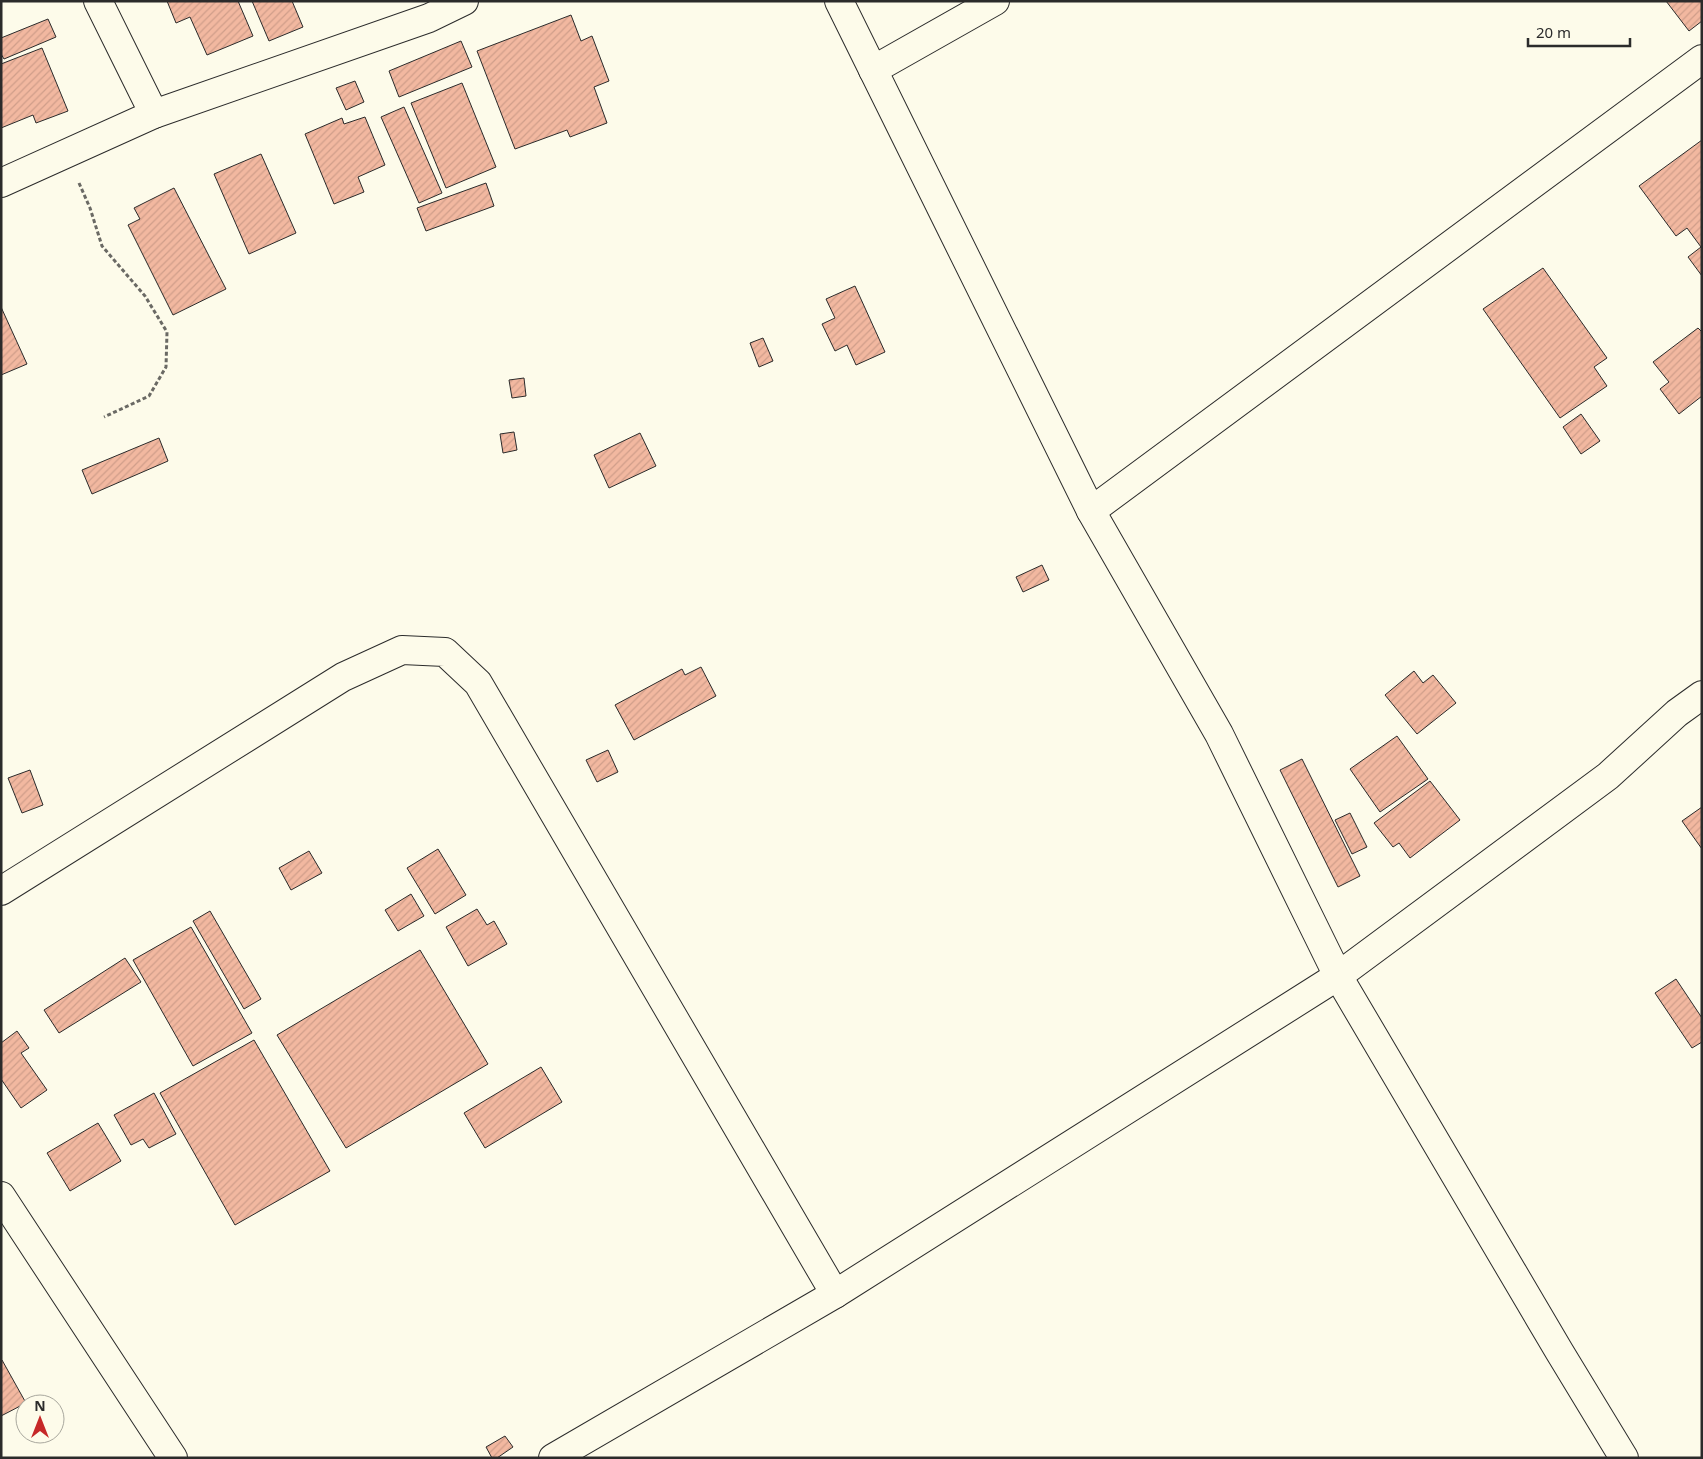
<svg xmlns="http://www.w3.org/2000/svg" width="1703" height="1459" font-family="'Noto Sans',sans-serif">
	<style>
		.building { fill: url(#building-hatch); stroke: #2b2b2b }
		.lines { fill: none; stroke-linecap: round; stroke-linejoin: round }
		.street-casing { stroke: #2b2b2b; stroke-width: 30 }
		.path { stroke: #6a6964; stroke-width: 3; stroke-dasharray: 4 2.5; stroke-linecap: butt }
		.street { stroke: #fdfbea; stroke-width: 28 }
	</style>
	<defs>
		<pattern id="building-hatch" width="6" height="6" patternUnits="userSpaceOnUse" patternTransform="scale(1.25)"><rect width="6" height="6" fill="#f2b8a0"/><path d="M-1 1l2-2M0 6l6-6M5 7l2-2" fill="none" stroke="#d09e8a"/></pattern>
	</defs>
	<rect width="100%" height="100%" fill="#fdfbea"/>
	<g class="building">
		<path d="M167,1H238L253,36L207,55L190,17L176,23Z"/>
		<path d="M252,1H292L303,27L269,41Z"/>
		<path d="M1666,1H1702V21L1689,31Z"/>
		<path d="M571,15L581,41L592,36L609,81L594,87L607,123L570,137L567,130L515,149L477,51Z"/>
		<path d="M48,19L56,37L4,59L1,54V38Z"/>
		<path d="M461,41L472,67L399,97L389,71Z"/>
		<path d="M42,48L68,111L36,123L33,115L1,128V64Z"/>
		<path d="M355,81L364,102L346,110L336,88Z"/>
		<path d="M462,83L496,167L446,188L411,103Z"/>
		<path d="M404,107L442,193L419,203L381,117Z"/>
		<path d="M365,117L385,165L358,177L364,192L334,204L305,134L342,118L344,124Z"/>
		<path d="M1702,140V276L1688,257L1701,247L1687,228L1676,236L1639,186Z"/>
		<path d="M261,154L296,233L249,254L214,174Z"/>
		<path d="M486,183L494,206L426,231L417,208Z"/>
		<path d="M174,188L226,289L173,315L128,225L140,219L134,208Z"/>
		<path d="M1543,268L1607,358L1594,367L1607,386L1560,418L1483,309Z"/>
		<path d="M855,286L885,352L856,365L847,345L835,351L822,324L835,318L826,299Z"/>
		<path d="M1,307L27,364L1,375Z"/>
		<path d="M1698,328L1702,332V396L1679,414L1660,389L1669,382L1653,362Z"/>
		<path d="M763,338L773,361L759,367L750,343Z"/>
		<path d="M524,378L526,396L512,398L509,380Z"/>
		<path d="M1581,414L1600,441L1581,454L1563,427Z"/>
		<path d="M514,432L517,450L503,453L500,434Z"/>
		<path d="M640,433L656,466L609,488L594,455Z"/>
		<path d="M159,438L168,461L92,494L82,470Z"/>
		<path d="M1042,565L1049,580L1023,592L1016,577Z"/>
		<path d="M701,667L716,696L634,740L615,705L682,669L685,675Z"/>
		<path d="M1414,671L1423,683L1433,675L1456,703L1417,734L1385,695Z"/>
		<path d="M1397,736L1428,779L1380,812L1350,769Z"/>
		<path d="M608,750L618,772L597,782L586,760Z"/>
		<path d="M1302,759L1360,876L1338,887L1280,770Z"/>
		<path d="M30,770L43,805L22,813L8,778Z"/>
		<path d="M1430,781L1460,820L1410,858L1399,843L1393,847L1374,823Z"/>
		<path d="M1702,807V849L1682,821Z"/>
		<path d="M1350,813L1367,847L1352,854L1335,820Z"/>
		<path d="M438,849L466,895L435,914L407,868Z"/>
		<path d="M309,851L322,873L291,890L279,868Z"/>
		<path d="M411,894L424,916L398,931L385,910Z"/>
		<path d="M477,909L487,925L494,921L507,944L468,966L446,927Z"/>
		<path d="M210,911L261,999L244,1009L193,921Z"/>
		<path d="M191,927L252,1033L193,1066L133,960Z"/>
		<path d="M420,950L488,1064L346,1148L277,1035Z"/>
		<path d="M125,958L141,982L59,1033L44,1010Z"/>
		<path d="M1676,979L1702,1018V1042L1692,1048L1655,993Z"/>
		<path d="M17,1031L29,1048L21,1053L47,1090L21,1108L1,1079V1043Z"/>
		<path d="M254,1040L330,1171L235,1225L160,1093Z"/>
		<path d="M541,1067L562,1102L485,1148L464,1113Z"/>
		<path d="M154,1093L176,1134L149,1148L143,1139L131,1145L114,1115Z"/>
		<path d="M98,1123L121,1161L70,1191L47,1153Z"/>
		<path d="M2,1360L26,1403L1,1416V1361Z"/>
		<path d="M505,1436L513,1447L497,1458H492L486,1447Z"/>
	</g>
	<g class="lines">
		<defs>
			<g id="street">
				<path d="M98,1L154,114"/>
				<path d="M839,1L1091,511L1219,734L1338,976L1559,1351L1624,1458"/>
				<path d="M873,70L995,1"/>
				<path d="M1,183L154,114L429,18L464,1"/>
				<path d="M1091,511L1702,59"/>
				<path d="M1,891L343,677L402,650L445,652L478,683L835,1294"/>
				<path d="M1,1196L173,1458"/>
				<path d="M553,1458L835,1294L1338,976L1608,776L1677,713L1702,695"/>
			</g>
		</defs>
		<use href="#street" class="street-casing"/>
		<path class="path" d="M79,183L90,208L102,246L145,296L167,332L166,367L149,396L104,417"/>
		<use href="#street" class="street"/>
	</g>
	<rect width="1703" height="1459" fill="none" stroke="#2b2b2b" stroke-width="5"/>
	<g transform="translate(40 1419)"><circle r="24" fill="#fdfbea" stroke="#a9a89e"/>
	<path d="M0-4L9 19L0 12L-9 19Z" fill="#c62828"/>
	<text y="-8" font-size="14" font-weight="bold" text-anchor="middle" fill="#2b2b2b">N</text>
	</g>
	<path d="M1528 38v8h102v-8" fill="none" stroke="#2b2b2b" stroke-width="2.5"/>
	<text x="1536" y="38" font-size="15" fill="#2b2b2b" stroke="#fdfbea" stroke-width="4" paint-order="stroke">20 m</text>
</svg>
